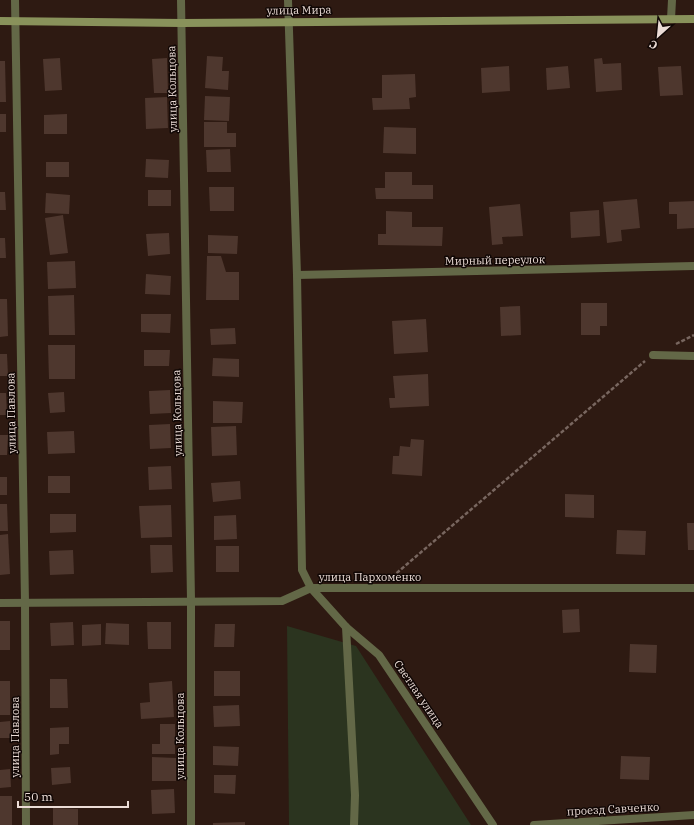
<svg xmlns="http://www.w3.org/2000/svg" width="694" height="825" font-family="'IBM Plex Serif',serif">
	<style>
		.green { fill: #2b341f }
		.building { fill: #4e372e }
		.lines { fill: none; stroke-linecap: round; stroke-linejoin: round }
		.path { stroke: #78665f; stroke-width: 2.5; stroke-dasharray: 4 2; stroke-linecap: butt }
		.service { stroke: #636847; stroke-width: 8 }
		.minor { stroke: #636847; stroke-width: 8 }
		.secondary { stroke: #89925b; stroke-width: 8 }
		.labels { text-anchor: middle; stroke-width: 3; stroke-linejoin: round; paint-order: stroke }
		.street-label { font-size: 11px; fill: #ebdcd6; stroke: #100705 }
	</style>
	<rect width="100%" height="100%" fill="#2e1a12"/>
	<path class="green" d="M287,626L356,646L471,825H289Z"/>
	<g class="building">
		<path d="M207,56L223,57L222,71H229L228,90L205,88Z"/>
		<path d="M60,58L62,90L45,91L43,59Z"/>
		<path d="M167,58L168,93H154L152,59Z"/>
		<path d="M602,58L603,64L621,63L622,90L596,92L594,59Z"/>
		<path d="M0,61H5L6,102H0Z"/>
		<path d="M509,66L510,91L482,93L481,68Z"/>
		<path d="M568,66L570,88L547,90L546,68Z"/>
		<path d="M681,66L683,95L660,96L658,67Z"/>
		<path d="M415,74L416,97L409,98L410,109L373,110L372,98H382V75Z"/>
		<path d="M205,96L230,97L229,121L204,120Z"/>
		<path d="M167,97L168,128L146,129L145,98Z"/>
		<rect x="0" y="114" width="6" height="18"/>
		<path d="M67,114V134H44V115Z"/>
		<path d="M204,122H227V133H236V147H204Z"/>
		<path d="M384,127L416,128V154L383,153Z"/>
		<path d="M230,149L231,172H207L206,150Z"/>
		<path d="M146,159L169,160L168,178L145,177Z"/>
		<rect x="46" y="162" width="23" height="15"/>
		<path d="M385,172H412V185H433V199H376L375,188H385Z"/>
		<path d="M209,187H234V211H210Z"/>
		<rect x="148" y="190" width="23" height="16"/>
		<path d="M0,192H5L6,210H0Z"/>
		<path d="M46,193L70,195L69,214L45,213Z"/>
		<path d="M637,199L640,228L621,230L622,241L607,243L603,202Z"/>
		<path d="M694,201V228L677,229V214H669V202Z"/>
		<path d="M520,204L523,236L502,237L503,244L492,245L489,207Z"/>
		<path d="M599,210L600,236L571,238L570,212Z"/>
		<path d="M386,211L412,212V227H443L442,246L378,245V234H386Z"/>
		<path d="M63,215L68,253L50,255L45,218Z"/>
		<path d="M169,233L170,254L148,256L146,234Z"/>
		<path d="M208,235L238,236L237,254L208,253Z"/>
		<path d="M0,238H5L6,258H0Z"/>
		<path d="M207,256H221L226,272H239V300H206Z"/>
		<path d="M75,261L76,288L48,289L47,262Z"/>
		<path d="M146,274L171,276L170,295L145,294Z"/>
		<path d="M74,295L75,335H49L48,296Z"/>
		<path d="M0,299H7L8,336L0,337Z"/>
		<path d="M581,303H607V326H600V335H581Z"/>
		<path d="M520,306L521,335L501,336L500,307Z"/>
		<path d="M141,314H171L170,333L141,332Z"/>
		<path d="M426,319L428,352L394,354L392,321Z"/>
		<path d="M235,328L236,344L211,345L210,329Z"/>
		<path d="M48,345H75V379H49Z"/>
		<path d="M144,350H170L169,366H144Z"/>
		<path d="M0,354H7L8,376H0Z"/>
		<path d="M213,358L239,359V377L212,376Z"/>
		<path d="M428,374L429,406L390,408L389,398H395L393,376Z"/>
		<path d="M170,390L171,413L150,414L149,391Z"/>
		<path d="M64,392L65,412L50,413L48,393Z"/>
		<path d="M0,393H6L7,415H0Z"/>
		<path d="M213,401L243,402L242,423H213Z"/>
		<path d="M170,424L171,448L150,449L149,425Z"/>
		<path d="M236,426L237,455L212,456L211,427Z"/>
		<path d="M74,431L75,453L48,454L47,432Z"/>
		<path d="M0,435H8L7,455H0Z"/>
		<path d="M411,439L424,440L422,476L392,474L393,456H399L400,446L410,447Z"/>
		<path d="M171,466L172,489L149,490L148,467Z"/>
		<rect x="48" y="476" width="22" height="17"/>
		<rect x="0" y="477" width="7" height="18"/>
		<path d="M240,481L241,499L213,502L211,483Z"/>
		<path d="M565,494L594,495V518L565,517Z"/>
		<path d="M0,504H7L8,531H0Z"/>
		<path d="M171,505L172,537L141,538L139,506Z"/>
		<path d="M50,514H76V532L50,533Z"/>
		<path d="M236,515L237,539L214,540V516Z"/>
		<path d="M687,523H694V550H688Z"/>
		<path d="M617,530L646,531L645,555L616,554Z"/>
		<path d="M8,534L10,574L0,575V535Z"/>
		<path d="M150,545H172L173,572L151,573Z"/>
		<rect x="216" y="546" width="23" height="26"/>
		<path d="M73,550L74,574L50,575L49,551Z"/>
		<path d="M579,609L580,632L563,633L562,610Z"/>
		<rect x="0" y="621" width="10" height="29"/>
		<path d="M73,622L74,645L51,646L50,623Z"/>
		<path d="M147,622H171V649H148Z"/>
		<path d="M106,623L129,624V645L105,644Z"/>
		<path d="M101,624V645L82,646V625Z"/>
		<path d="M215,624H235L234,647H214Z"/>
		<path d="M630,644L657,645L656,673L629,672Z"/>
		<rect x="214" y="671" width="26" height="25"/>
		<path d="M50,679H67L68,708H50Z"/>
		<rect x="0" y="681" width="10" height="34"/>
		<path d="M172,681L174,717L141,719L140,703L150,702L149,683Z"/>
		<path d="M239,705L240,726L214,727L213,706Z"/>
		<path d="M10,721L11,738H0V722Z"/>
		<path d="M160,724H175V754H152V744H160Z"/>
		<path d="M69,727V744H59V754L50,755V728Z"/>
		<path d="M213,746L239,747L238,766L213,765Z"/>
		<path d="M621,756L650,757L649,780L620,779Z"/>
		<path d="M152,757L176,758V781H152Z"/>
		<path d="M70,767L71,783L52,785L51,768Z"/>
		<path d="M10,769L11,787L0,788V770Z"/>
		<path d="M214,775H236L235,794L214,793Z"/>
		<path d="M174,789L175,813L152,814L151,790Z"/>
		<rect x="0" y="796" width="12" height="29"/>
		<path d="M53,808L78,809V825H53Z"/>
		<path d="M245,822V825H213V823Z"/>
	</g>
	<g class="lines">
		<g class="path">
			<path d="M676,344L694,335"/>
			<path d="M392,577L645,361"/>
		</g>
		<path class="service" d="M346,627L355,795L354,825"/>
		<g class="minor">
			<path d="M15,0L25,602L26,825"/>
			<path d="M181,0L191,600V825"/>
			<path d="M288,0L297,275L302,570L311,588L346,627L379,655L493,825"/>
			<path d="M671,19L672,0"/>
			<path d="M297,275L694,266"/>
			<path d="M653,355L694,356"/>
			<path d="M0,603L282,601L311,588H694"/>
			<path d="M534,825L694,815"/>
		</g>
		<path class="secondary" d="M0,21L182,23L694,19"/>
	</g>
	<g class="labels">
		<g class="street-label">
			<text transform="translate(299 10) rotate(-1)" y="4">улица Мира</text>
			<text transform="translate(172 89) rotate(-91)" y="4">улица Кольцова</text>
			<text transform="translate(495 260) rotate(-1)" y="4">Мирный переулок</text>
			<text transform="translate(11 413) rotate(-91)" y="4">улица Павлова</text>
			<text transform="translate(177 413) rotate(-91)" y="4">улица Кольцова</text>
			<text x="370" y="581">улица Пархоменко</text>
			<text transform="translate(419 694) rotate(56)" y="4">Светлая улица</text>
			<text transform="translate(180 736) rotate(-90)" y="4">улица Кольцова</text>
			<text transform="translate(15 737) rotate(-90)" y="4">улица Павлова</text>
			<text transform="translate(613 809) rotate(-3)" y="4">проезд Савченко</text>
		</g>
	</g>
	<g transform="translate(658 36) rotate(207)" stroke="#100705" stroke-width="3" paint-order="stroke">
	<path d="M0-3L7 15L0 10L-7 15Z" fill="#ebdcd6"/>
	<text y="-6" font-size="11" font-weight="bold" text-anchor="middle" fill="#ebdcd6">С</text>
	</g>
	<path d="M18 801v6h110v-6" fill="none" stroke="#ebdcd6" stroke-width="2"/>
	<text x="24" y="801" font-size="12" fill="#ebdcd6" stroke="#100705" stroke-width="3" paint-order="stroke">50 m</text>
</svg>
